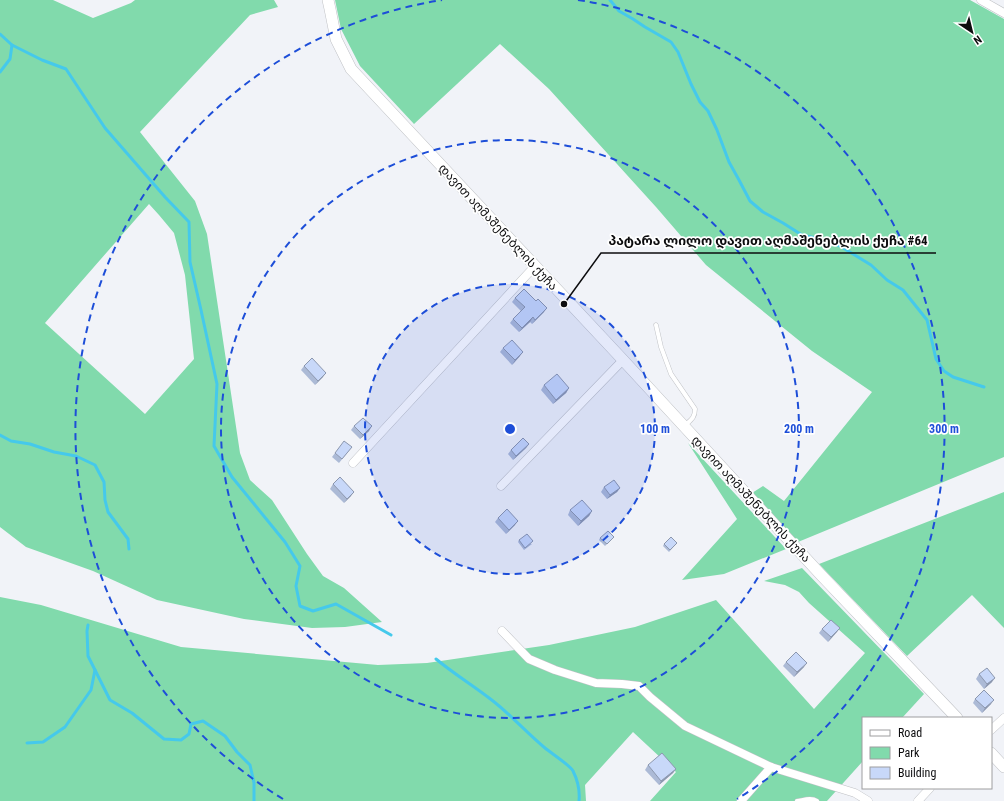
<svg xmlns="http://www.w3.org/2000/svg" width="1004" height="801" font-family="'Roboto Condensed','Noto Sans Georgian',sans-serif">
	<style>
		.green { fill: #81daac; fill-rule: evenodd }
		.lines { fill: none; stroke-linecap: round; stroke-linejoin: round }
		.stream { stroke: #45c9eb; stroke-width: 3 }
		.lane-casing { stroke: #bfc1c5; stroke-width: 5 }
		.street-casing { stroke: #bfc1c5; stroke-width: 9 }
		.secondary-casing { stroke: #bfc1c5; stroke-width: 12 }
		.lane { stroke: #fff; stroke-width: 4 }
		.street { stroke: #fff; stroke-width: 8 }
		.secondary { stroke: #fff; stroke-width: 11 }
		.wall { fill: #acbad6 }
		.shaded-wall { fill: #8c97ae }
		.building { fill: #c8d8f9; stroke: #8c97ae }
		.ring { fill: none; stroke: #1d4ed8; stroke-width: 2; stroke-dasharray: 7 5 }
		.labels { text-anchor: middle; stroke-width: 3.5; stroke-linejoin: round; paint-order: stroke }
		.street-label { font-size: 12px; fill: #0c0c0e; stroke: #fff }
		.centre { fill: #1d4ed8; stroke: #fff; stroke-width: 2 }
		.ring-label { font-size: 12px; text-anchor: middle; font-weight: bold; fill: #1d4ed8; stroke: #fff; stroke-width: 3.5; stroke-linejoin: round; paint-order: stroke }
		.leader { fill: none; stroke: #0c0c0e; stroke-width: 1.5 }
		.callout-dot { fill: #0c0c0e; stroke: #fff; stroke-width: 1.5 }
		.callout-label { font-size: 13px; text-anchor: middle; font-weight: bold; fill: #0c0c0e; stroke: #fff; stroke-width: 3.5; stroke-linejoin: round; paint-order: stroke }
	</style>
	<rect width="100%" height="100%" fill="#f1f3f8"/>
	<g class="green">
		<path d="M0,0H53L93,18L131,3L135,0H274L278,7L250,15L140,132L195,201L207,234L240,453L250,480L272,500L307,554L323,576L344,588L382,622L345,627L312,628L244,619L157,600L93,571L26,547L0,527ZM149,204L159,215L174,233L185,275L194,359L145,414L45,323Z"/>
		<path d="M335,0H970L1004,19V457L798,542L752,493L763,486L784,501L872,392L812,351L706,265L656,207L549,89L500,44L414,124L360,66L341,29Z"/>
		<path d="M688,443L786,549L724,574L682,580L737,519Z"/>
		<path d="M1004,492V628L972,595L907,656L819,564Z"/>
		<path d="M802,568L924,694L902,718H863V761L827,801H650L676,772L633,732L585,785L586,801H0V597L41,605L181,647L378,665L427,663L549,645L635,627L716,600L814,709L865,653L809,603L799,592L785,585L764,581Z"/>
	</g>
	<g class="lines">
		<g class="stream">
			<path d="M610,0L619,11L633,19L645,27L671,42L678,52L691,84L700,102L708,111L717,130L729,162L739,180L750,201L763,212L783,223L802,235L820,239L840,246L871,265L887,280L903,290L927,320L936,359L944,371L953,377L984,387"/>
			<path d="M0,34L12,45L10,59L0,72"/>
			<path d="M12,45L42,60L66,69L105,128L165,197L189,222L190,262L201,310L217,384L214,446L232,477L285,542L300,566L296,586L300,606L313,611L336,604L391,635"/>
			<path d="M0,435L11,441L30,444L54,452L76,456L95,465L104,482L105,500L108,512L128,539L129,549"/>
			<path d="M88,625L87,631L88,656L110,700L132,713L164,739L181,740L189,734L191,724L203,721L225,736L237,752L250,765L254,783V801"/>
			<path d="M436,659C454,674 474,686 493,701C511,715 527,733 545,748C551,753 571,766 573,771C578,781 580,791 579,801"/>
			<path d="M27,743L43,742L65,727L91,690L95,670"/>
		</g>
		<defs>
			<g id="lane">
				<path d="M656,325L661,347L671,374L695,409C695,418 691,420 684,426"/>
				<path d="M797,801C804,800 811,797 817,801"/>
			</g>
			<g id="street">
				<path d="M981,0L1004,13"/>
				<path d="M353,463L535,266"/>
				<path d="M501,486L623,360"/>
				<path d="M502,631L529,659L555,670L596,683L622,684L639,686L650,697L685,726L771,767L855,793L868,801"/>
				<path d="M991,730L1004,718"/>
				<path d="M741,801L771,767"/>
				<path d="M918,801L930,788"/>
			</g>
			<g id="secondary">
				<path d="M328,0L330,9L336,39L351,69L623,360L822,576L957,718"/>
				<path d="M991,753L1004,767"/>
			</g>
		</defs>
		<use href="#lane" class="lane-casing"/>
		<use href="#street" class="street-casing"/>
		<use href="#secondary" class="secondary-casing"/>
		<use href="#lane" class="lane"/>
		<use href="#street" class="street"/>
		<use href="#secondary" class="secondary"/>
	</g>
	<g class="wall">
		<path d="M515,298L544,312L532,324L530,322L519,332L510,323L513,319L521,311L512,302Z"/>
		<path d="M503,348L520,356L512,365L500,352Z"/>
		<path d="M304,366L323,377L315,385L301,370Z"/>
		<path d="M544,385L569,388L566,393L553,404L541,390Z"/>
		<path d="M354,426L369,431L360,439L351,430Z"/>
		<path d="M529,444L526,448L513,460L508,454L511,450Z"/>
		<path d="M352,447L339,463L332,457L335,453Z"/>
		<path d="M333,484L351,496L344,503L330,489Z"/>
		<path d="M604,487L620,488L617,492L607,499L601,492Z"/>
		<path d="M570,510L592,511L589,516L578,526L568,515Z"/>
		<path d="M498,518L515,525L506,534L495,522Z"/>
		<path d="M600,538L612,539L605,546L599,540Z"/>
		<path d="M519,540L532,544L524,550L518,542Z"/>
		<path d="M677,543L669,552L663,546L664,544Z"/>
		<path d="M840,628L828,642L819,633L822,629Z"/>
		<path d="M786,662L804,667L794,677L783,666Z"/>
		<path d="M979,674L992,682L984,689L976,679Z"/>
		<path d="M975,699L991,704L982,713L973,703Z"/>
		<path d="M648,765L676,769L673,773L659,785L645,770Z"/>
	</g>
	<g class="shaded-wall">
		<path d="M547,308L544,312L532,324L535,320Z"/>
		<path d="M533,317L530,322L519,332L522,328Z"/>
		<path d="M523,352L520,356L512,365L515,360Z"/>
		<path d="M326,373L323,377L315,385L318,381Z"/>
		<path d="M569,388L566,393L553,404L556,400Z"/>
		<path d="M372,426L369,431L360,439L363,435Z"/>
		<path d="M529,444L526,448L513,460L516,456Z"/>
		<path d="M620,488L617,492L607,499L610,495Z"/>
		<path d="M354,492L351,496L344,503L347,499Z"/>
		<path d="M592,511L589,516L578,526L581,521Z"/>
		<path d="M518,521L515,525L506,534L509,530Z"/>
		<path d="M840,628L837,632L828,642L831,637Z"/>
		<path d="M807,663L804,667L794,677L797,672Z"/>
		<path d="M995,678L992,682L984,689L987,684Z"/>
		<path d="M994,700L991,704L982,713L985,708Z"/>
		<path d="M676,769L673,773L659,785L661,781Z"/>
	</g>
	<g class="building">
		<path d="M524,289L536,301L538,299L547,308L535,320L533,317L522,328L513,319L525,307L515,298Z"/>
		<path d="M512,340L523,352L515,360L503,348Z"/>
		<path d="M312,358L326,373L318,381L304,366Z"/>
		<path d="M557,374L569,388L556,400L544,385Z"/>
		<path d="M363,418L372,426L363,435L354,426Z"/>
		<path d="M523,438L529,444L516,456L511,450Z"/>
		<path d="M344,441L352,447L342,459L335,453Z"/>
		<path d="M340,477L354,492L347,499L333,484Z"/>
		<path d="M614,480L620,488L610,495L604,487Z"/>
		<path d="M582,500L592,511L581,521L570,510Z"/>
		<path d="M507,509L518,521L509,530L498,518Z"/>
		<path d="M608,531L614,537L607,544L600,538Z"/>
		<path d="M527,534L533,541L525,548L519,540Z"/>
		<path d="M671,537L677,543L670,550L664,544Z"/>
		<path d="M831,620L840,628L831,637L822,629Z"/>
		<path d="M796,652L807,663L797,672L786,662Z"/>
		<path d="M987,668L995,678L987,684L979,674Z"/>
		<path d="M984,690L994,700L985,708L975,699Z"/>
		<path d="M662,753L676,769L661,781L648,765Z"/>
	</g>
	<circle cx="510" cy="429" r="145" fill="#1d4ed8" fill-opacity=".12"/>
	<g class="ring">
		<circle cx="510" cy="429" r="145"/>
		<circle cx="510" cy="429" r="289"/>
		<path d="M283 799A434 434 0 0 1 442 0M578 0A434 434 0 0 1 737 799"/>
	</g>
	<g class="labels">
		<g class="street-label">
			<text transform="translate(498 227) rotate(47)" y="4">დავით აღმაშენებლის ქუჩა</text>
			<text transform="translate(751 499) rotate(47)" y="4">დავით აღმაშენებლის ქუჩა</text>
		</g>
	</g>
	<circle cx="510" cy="429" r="6" class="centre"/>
	<g class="ring-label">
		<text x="655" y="433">100 m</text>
		<text x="799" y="433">200 m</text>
		<text x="944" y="433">300 m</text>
	</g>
	<path class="leader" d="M564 304L601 253H936"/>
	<circle class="callout-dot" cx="564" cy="304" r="4"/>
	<g class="callout-label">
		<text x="768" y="245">პატარა ლილო დავით აღმაშენებლის ქუჩა #64</text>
	</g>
	<rect x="862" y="717" width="130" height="72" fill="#ffffff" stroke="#9e9e9f"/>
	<rect x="870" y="730" width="20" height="6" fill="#ffffff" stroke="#9e9e9f"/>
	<text x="898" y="737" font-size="12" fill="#0c0c0e">Road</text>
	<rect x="870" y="747" width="20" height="12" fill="#81daac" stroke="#9e9e9f"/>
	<text x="898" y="757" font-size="12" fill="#0c0c0e">Park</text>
	<rect x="870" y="767" width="20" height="12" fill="#c8d8f9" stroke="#9e9e9f"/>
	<text x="898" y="777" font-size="12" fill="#0c0c0e">Building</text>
	<g transform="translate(972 32) rotate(145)" stroke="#ffffff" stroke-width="3" paint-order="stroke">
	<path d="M0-3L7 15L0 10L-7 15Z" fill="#0c0c0e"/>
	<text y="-6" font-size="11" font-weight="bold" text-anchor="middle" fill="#0c0c0e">N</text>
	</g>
</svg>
